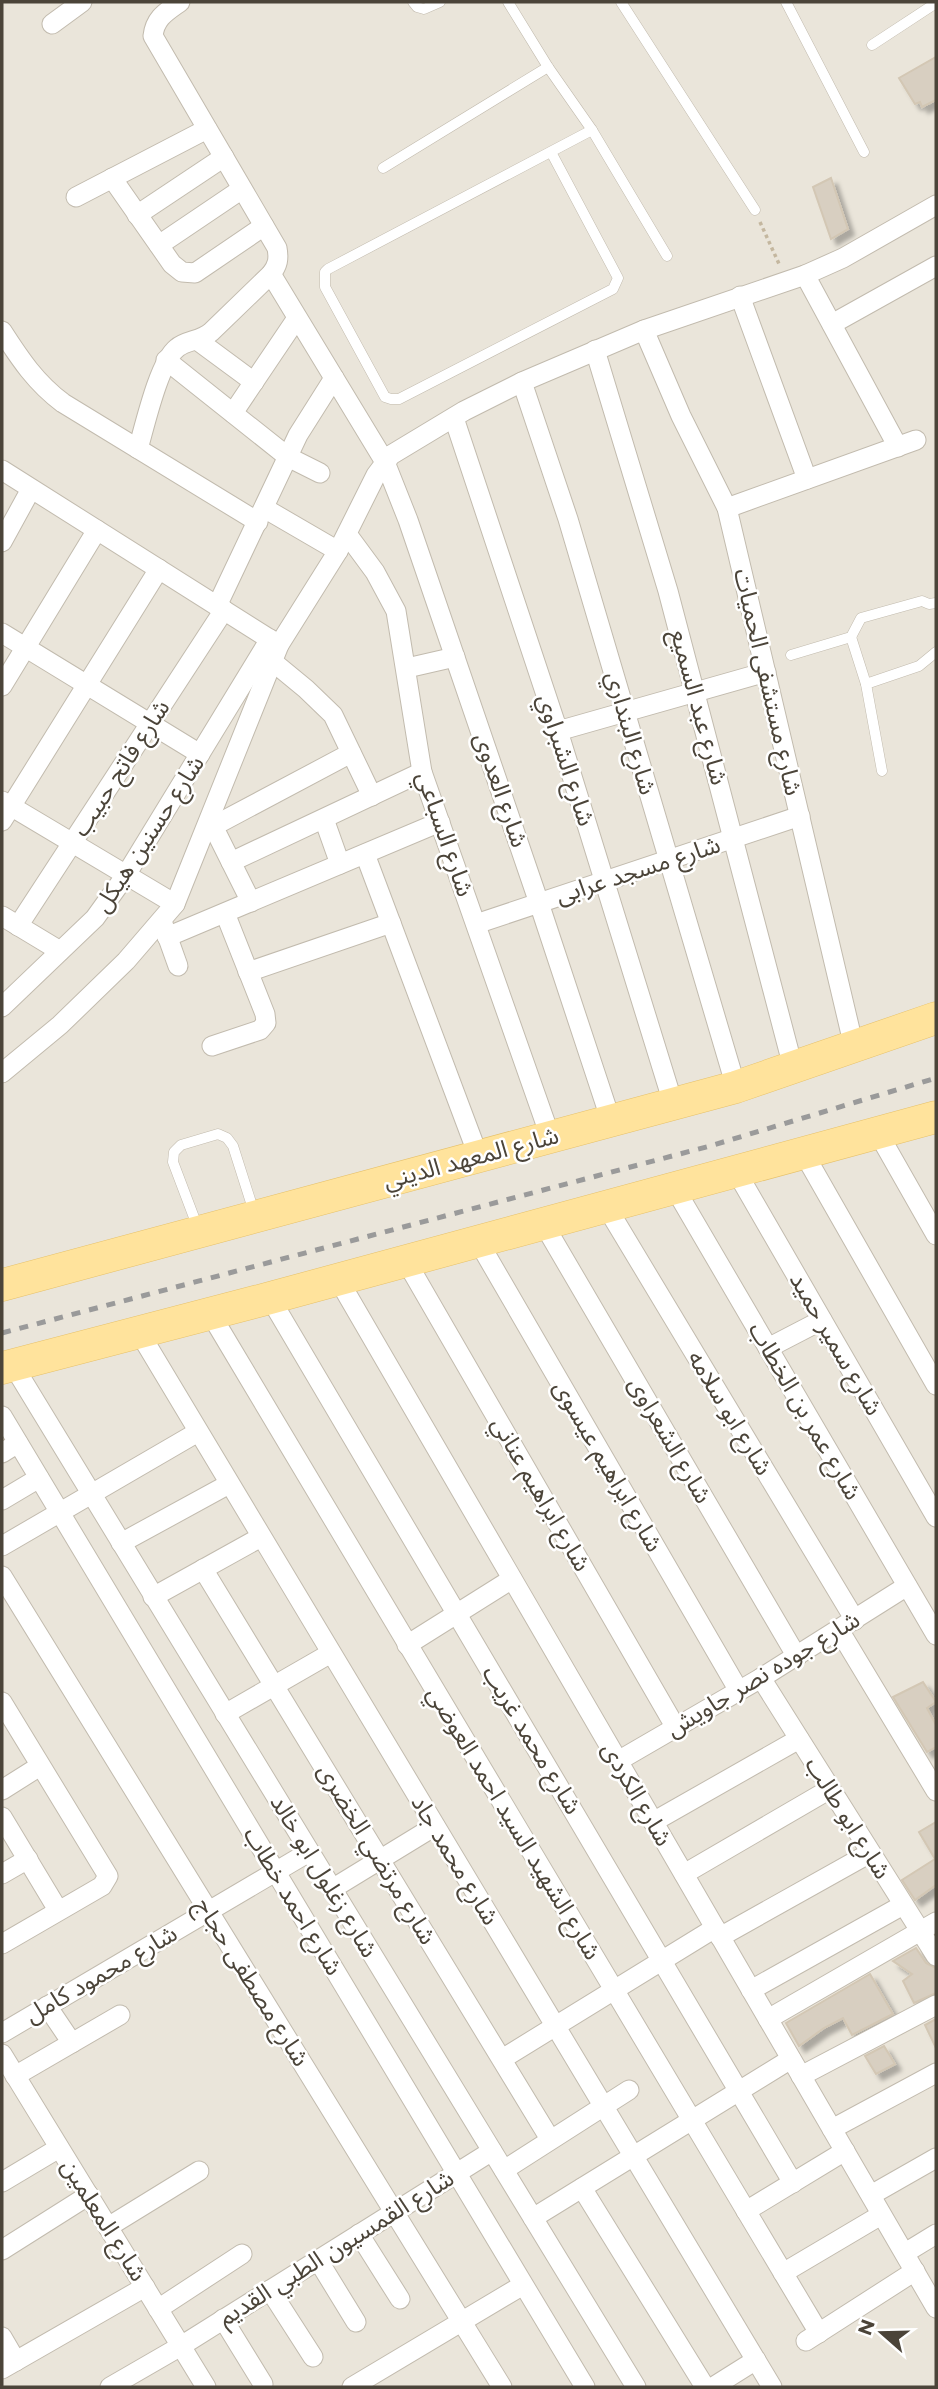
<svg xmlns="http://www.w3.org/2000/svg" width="938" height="2389" font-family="Montserrat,'Noto Sans Arabic',sans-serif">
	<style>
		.residential { fill: #eae5da }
		.building { fill: #d8cfc1; stroke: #d3c7b4; stroke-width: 2; filter: url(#shadow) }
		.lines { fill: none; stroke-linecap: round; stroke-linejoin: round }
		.lane-casing { stroke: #c2bbae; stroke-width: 11 }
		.street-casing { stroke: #c2bbae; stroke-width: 21 }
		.primary-casing { stroke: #e6c16a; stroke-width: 33 }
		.path { stroke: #c4b79f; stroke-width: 3.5; stroke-dasharray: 3.5 3.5; stroke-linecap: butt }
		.lane { stroke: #fff; stroke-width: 10 }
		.street { stroke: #fff; stroke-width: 19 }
		.primary { stroke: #ffe39c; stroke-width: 32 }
		.rail { stroke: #9a9a9a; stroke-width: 5; stroke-dasharray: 9 9; stroke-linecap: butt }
		.labels { text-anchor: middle; stroke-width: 5; stroke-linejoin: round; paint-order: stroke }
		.street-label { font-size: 24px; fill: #4b4439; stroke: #fff }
	</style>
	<defs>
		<filter id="shadow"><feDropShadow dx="6" dy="6" stdDeviation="2" flood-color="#0004"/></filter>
	</defs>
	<rect width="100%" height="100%" fill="#f6f3ec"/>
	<rect class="residential" x="2" y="2" width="934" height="2385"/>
	<g class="building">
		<path d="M936,57V100L922,107L920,102L915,104L899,78Z"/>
		<path d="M831,178L848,229L831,239L813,187Z"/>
		<path d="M923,1682L936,1702L927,1708L936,1725V1747L927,1752L893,1697Z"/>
		<path d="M936,1822V1885L915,1900L902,1880L935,1859L919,1832Z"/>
		<path d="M916,1948L926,1963L936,1968V1993L914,2003L903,1981L912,1974L893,1961Z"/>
		<path d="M870,1974L893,2014L852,2035L843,2018L824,2028L799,2046L786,2023Z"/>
		<path d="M936,2019V2048L925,2025Z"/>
		<path d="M884,2046L895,2064L876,2074L865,2056Z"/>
	</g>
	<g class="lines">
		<defs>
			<g id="lane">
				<path d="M413,2L417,7L424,9L440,2"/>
				<path d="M508,2L548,67L592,130L667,256"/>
				<path d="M621,2L755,210"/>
				<path d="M786,2L864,152"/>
				<path d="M872,45L936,3"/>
				<path d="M551,152L618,278L613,289L399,399H391L385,397L325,287V272L328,269L592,130"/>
				<path d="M383,168L548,67"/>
				<path d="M851,637L866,684L882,771"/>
				<path d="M791,655L851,637L861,618L922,601L929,604L936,603"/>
				<path d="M866,684L919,666L936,652"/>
				<path d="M198,1228L173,1162L174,1152L181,1145L218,1134L227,1138L233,1146L254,1212"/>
			</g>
			<g id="street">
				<path d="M52,24L82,2"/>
				<path d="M112,178L172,264L182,272L195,273L264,226"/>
				<path d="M76,197L207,129"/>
				<path d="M137,215L224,157"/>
				<path d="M159,245L242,189"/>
				<path d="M271,274L385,462L408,520L539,903L611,1121"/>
				<path d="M805,275L898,447"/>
				<path d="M740,296L807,479"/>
				<path d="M832,324L936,266"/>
				<path d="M644,330L681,416L727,508L854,1047"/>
				<path d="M2,331C20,359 36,383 63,403L258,522"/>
				<path d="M197,340L254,382"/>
				<path d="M595,350L668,591L793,1067"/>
				<path d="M166,360L288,457L320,473"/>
				<path d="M522,382L568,519L736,1087"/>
				<path d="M233,413L297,318"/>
				<path d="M454,418L558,731L673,1103"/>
				<path d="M138,449C145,425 159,362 177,348C186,340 201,341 211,332L271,274C278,265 279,259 277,248L153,36C155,18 166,12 180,2"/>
				<path d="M2,470L279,645"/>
				<path d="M264,508L338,551"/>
				<path d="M727,508L916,440"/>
				<path d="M347,534L375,572L396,611L422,772L550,1136"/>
				<path d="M2,542L31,489"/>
				<path d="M217,606L298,435L334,378"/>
				<path d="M2,633L200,754"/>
				<path d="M272,661L306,689L333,715L372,796"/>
				<path d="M407,668L455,657"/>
				<path d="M2,686L97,530"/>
				<path d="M558,731L766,672"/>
				<path d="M2,801L175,904"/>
				<path d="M324,819L340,864"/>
				<path d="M2,821L159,569"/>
				<path d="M213,826L251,902"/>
				<path d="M206,830L351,753"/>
				<path d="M365,854L478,1155"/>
				<path d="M231,862L422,772"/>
				<path d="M2,916L60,951"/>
				<path d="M163,924L178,966"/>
				<path d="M476,924L800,816"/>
				<path d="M18,926L224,610"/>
				<path d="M167,937L440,822"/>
				<path d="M248,972L391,923"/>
				<path d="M2,1007L95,918L126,875L270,639"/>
				<path d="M212,1046L260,1030L266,1023L265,1014L225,913"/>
				<path d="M2,1073L60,1025L126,961L175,904L279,645L338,551L376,475L391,455L464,411L522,382L644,330L805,275L843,258L936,205"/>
				<path d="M878,1133L936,1235"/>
				<path d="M803,1152L936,1385"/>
				<path d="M736,1171L936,1517"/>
				<path d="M674,1187L936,1635"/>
				<path d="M606,1206L855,1620"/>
				<path d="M543,1223L797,1657"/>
				<path d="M478,1241L739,1691"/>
				<path d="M406,1261L676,1728"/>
				<path d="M338,1279L936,2308"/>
				<path d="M270,1298L793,2183"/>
				<path d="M210,1313L819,2333"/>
				<path d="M139,1332L772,2387"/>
				<path d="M768,1348L822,1320"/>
				<path d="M13,1365L636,2387"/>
				<path d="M2,1416L585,2387"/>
				<path d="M2,1453L18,1443"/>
				<path d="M2,1500L39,1478"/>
				<path d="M121,1543L229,1484"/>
				<path d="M2,1546L198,1432"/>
				<path d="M203,1569L550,2139"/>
				<path d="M2,1576L502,2387"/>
				<path d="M153,1597L261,1537"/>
				<path d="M839,1630L936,1791"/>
				<path d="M407,1645L512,1579"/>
				<path d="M761,1678L936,1956"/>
				<path d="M2,1702L108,1876L102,1886L2,1944"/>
				<path d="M225,1714L331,1653"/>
				<path d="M618,1761L761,1678L907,1586"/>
				<path d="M2,1790L40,1766"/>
				<path d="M2,1817L58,1910"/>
				<path d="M653,1822L799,1739"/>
				<path d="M2,1874L28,1859"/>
				<path d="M684,1874L830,1789"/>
				<path d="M332,1889L435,1826"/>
				<path d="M720,1937L870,1853"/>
				<path d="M751,1990L903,1905"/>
				<path d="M47,2006L72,2043"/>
				<path d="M768,2019L936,1922"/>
				<path d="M2,2033L309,1852"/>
				<path d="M2,2054L206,2387"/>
				<path d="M502,2059L715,1928"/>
				<path d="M15,2076L120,2015"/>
				<path d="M801,2076L936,2005"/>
				<path d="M832,2129L936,2073"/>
				<path d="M504,2170L629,2090"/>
				<path d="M2,2182L59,2148"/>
				<path d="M582,2188L705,2387"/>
				<path d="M871,2195L936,2158"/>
				<path d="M746,2211L845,2151"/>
				<path d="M533,2218L791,2059"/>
				<path d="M108,2227L199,2171"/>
				<path d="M359,2234L400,2299"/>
				<path d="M2,2250L89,2195"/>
				<path d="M905,2253L936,2234"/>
				<path d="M318,2260L356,2322"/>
				<path d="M783,2273L881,2215"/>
				<path d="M270,2290L313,2357"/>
				<path d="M158,2309L242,2254"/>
				<path d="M223,2319L263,2384"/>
				<path d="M2,2337L16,2361"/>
				<path d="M806,2341L915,2271"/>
				<path d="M2,2369L145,2287"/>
				<path d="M110,2387L181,2346L492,2151"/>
				<path d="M352,2387L523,2285"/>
				<path d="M713,2387L756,2360"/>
			</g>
			<g id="primary">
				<path d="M2,1285L736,1087L936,1018"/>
				<path d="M2,1368L270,1298L936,1117"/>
			</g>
		</defs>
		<use href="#lane" class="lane-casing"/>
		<use href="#street" class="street-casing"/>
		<use href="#primary" class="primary-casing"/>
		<path class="path" d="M760,222L780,266"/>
		<use href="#lane" class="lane"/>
		<use href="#street" class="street"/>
		<use href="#primary" class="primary"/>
		<path class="rail" d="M2,1333L710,1146L936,1078"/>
	</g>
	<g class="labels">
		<g class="street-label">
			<text transform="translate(768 682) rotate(77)" y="8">شارع مستشفى الحميات</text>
			<text transform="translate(699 707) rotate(75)" y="8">شارع عبد السميع</text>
			<text transform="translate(631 733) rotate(74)" y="8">شارع البنداري</text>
			<text transform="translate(566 760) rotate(72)" y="8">شارع الشبراوي</text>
			<text transform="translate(121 768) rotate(-57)" y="8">شارع فاتح حبيب</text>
			<text transform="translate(501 790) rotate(71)" y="8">شارع العدوى</text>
			<text transform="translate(149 834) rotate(-57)" y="8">شارع حسنين هيكل</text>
			<text transform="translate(445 834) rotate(71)" y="8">شارع السباعي</text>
			<text transform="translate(638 870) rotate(-18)" y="8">شارع مسجد عرابى</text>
			<text transform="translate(471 1158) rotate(-15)" y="8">شارع المعهد الديني</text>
			<text transform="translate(836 1344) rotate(60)" y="8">شارع سمير حميد</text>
			<text transform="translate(805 1411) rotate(60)" y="8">شارع عمر بن الخطاب</text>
			<text transform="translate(730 1413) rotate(59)" y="8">شارع ابو سلامه</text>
			<text transform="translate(670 1440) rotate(60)" y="8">شارع الشعراوى</text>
			<text transform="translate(608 1466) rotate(60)" y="8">شارع ابراهيم عيسوى</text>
			<text transform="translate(541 1494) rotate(60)" y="8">شارع ابراهيم عناني</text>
			<text transform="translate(763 1674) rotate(-31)" y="8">شارع جوده نصر جاويش</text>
			<text transform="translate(532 1740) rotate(59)" y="8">شارع محمد غريب</text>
			<text transform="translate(637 1794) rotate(60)" y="8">شارع الكردى</text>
			<text transform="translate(848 1818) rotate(58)" y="8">شارع ابو طالب</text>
			<text transform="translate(514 1823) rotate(59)" y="8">شارع الشهيد السيد احمد العوضي</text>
			<text transform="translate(377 1854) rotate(59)" y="8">شارع مرتضي الخضرى</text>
			<text transform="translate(455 1860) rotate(59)" y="8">شارع محمد جاد</text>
			<text transform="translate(324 1876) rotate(59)" y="8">شارع زغلول ابو خالد</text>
			<text transform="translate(293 1901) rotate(59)" y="8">شارع احمد خطاب</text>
			<text transform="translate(101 1974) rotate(-30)" y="8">شارع محمود كامل</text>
			<text transform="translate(252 1982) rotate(58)" y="8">شارع مصطفى حجاج</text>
			<text transform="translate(104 2220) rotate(58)" y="8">شارع المعلمين</text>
			<text transform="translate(336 2248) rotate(-32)" y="8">شارع القمسيون الطبي القديم</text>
		</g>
	</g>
	<rect width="938" height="2389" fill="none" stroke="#4b4439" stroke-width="7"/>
	<g transform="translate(882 2333) rotate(290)" stroke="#ffffff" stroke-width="5" paint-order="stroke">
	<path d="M0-5L12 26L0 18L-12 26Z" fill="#4b4439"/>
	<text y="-10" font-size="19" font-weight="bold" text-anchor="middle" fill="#4b4439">N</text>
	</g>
</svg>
